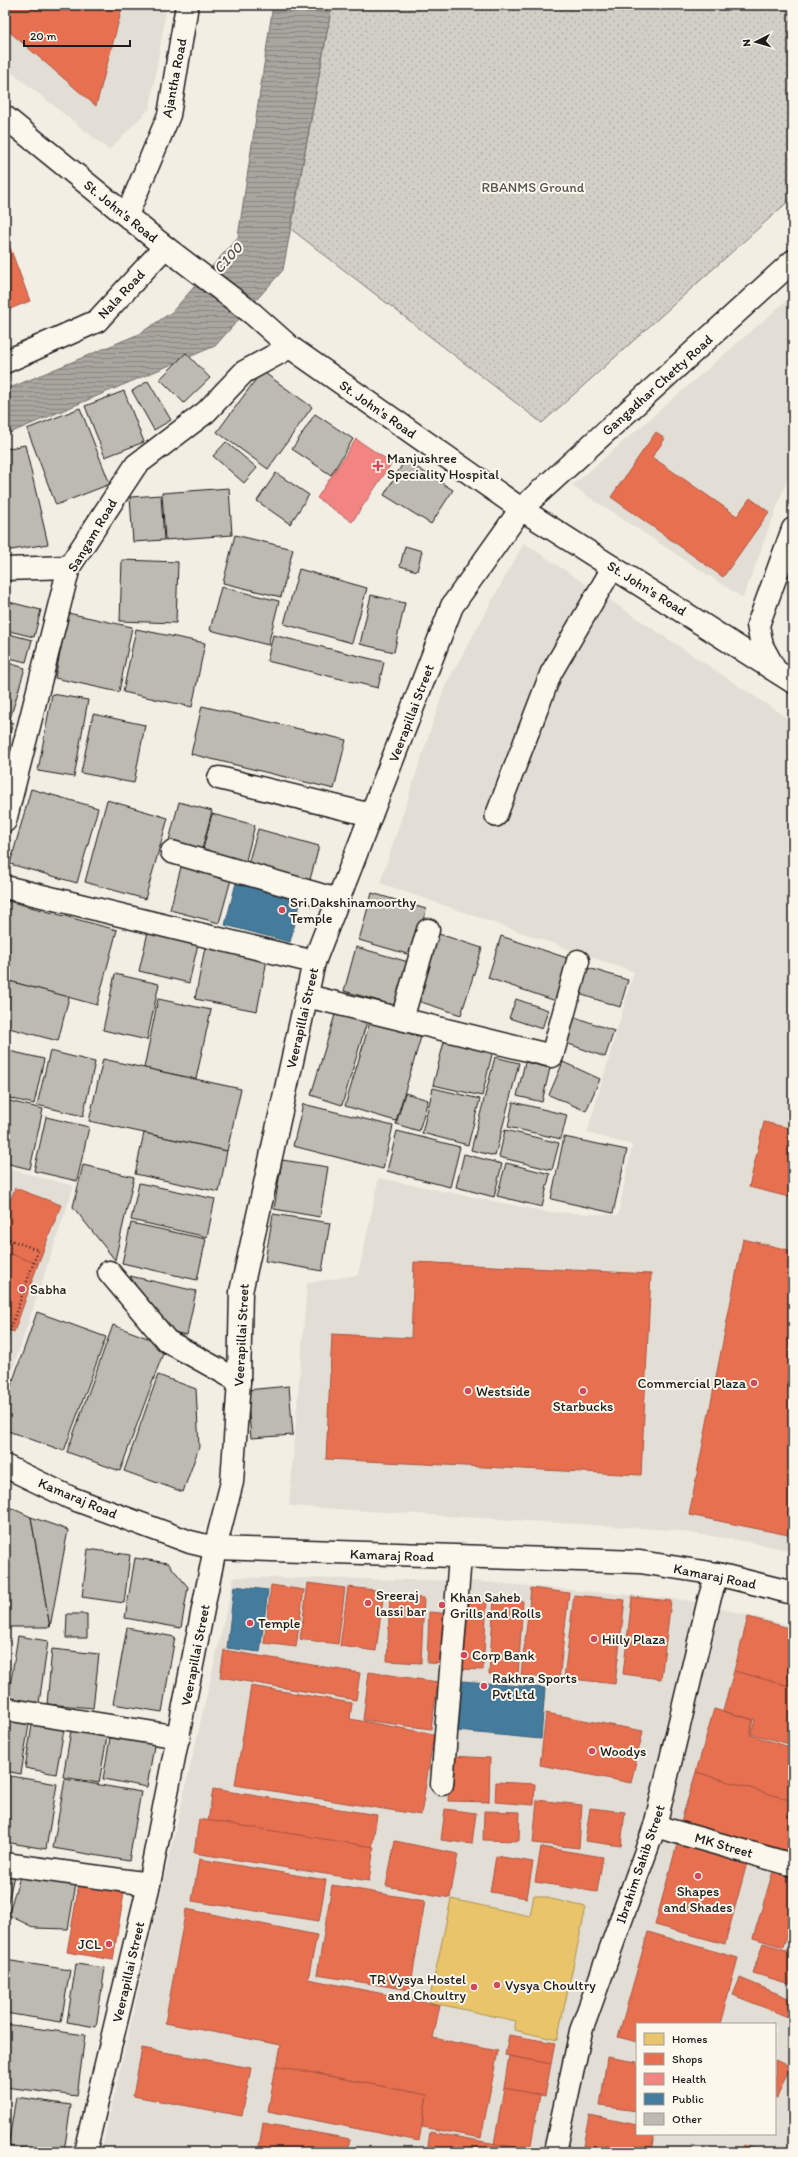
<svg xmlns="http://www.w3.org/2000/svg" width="798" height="2157" font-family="Itim,sans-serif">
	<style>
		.built { fill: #e2ded5; fill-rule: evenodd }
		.green { fill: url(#green-dots); stroke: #777671 }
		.water { fill: url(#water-rules); stroke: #716f6b }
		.homes { fill: #e9c46a; stroke: #ac9253 }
		.shops { fill: #e76f51; stroke: #aa5641 }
		.health { fill: #f28482; stroke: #b26563 }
		.public { fill: #457b9d; stroke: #395e76 }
		.building { fill: #bdbab1; stroke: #1c1c1c }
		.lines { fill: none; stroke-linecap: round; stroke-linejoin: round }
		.service-casing { stroke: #1c1c1c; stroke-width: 24 }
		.minor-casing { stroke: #1c1c1c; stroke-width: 25 }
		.tertiary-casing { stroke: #1c1c1c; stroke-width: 25 }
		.secondary-casing { stroke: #1c1c1c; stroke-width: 25 }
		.path { stroke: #1c1c1c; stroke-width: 2.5; stroke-dasharray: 1 3; stroke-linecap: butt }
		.service { stroke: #fbf7ec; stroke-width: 21 }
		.minor { stroke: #fbf7ec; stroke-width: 22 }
		.tertiary { stroke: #fbf7ec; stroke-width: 22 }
		.secondary { stroke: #fbf7ec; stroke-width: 22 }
		.poi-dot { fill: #d1495b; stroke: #fbf7ec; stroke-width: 1.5 }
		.labels { text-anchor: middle; stroke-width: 4; stroke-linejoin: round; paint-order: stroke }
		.street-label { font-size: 14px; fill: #1c1c1c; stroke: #fbf7ec }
		.park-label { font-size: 14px; fill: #53524f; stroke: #fbf7ec }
		.poi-label { font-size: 14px; fill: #1c1c1c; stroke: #fbf7ec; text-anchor: start }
		.water-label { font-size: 15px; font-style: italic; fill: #545351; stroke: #fbf7ec }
	</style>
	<defs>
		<pattern id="green-dots" width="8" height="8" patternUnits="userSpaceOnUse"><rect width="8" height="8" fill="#d2cfc6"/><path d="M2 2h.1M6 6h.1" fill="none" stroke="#b4b1aa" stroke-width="1.8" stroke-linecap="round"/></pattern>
		<pattern id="water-rules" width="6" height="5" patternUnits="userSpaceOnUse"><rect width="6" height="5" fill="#a9a6a0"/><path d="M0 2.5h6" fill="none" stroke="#898682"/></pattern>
	</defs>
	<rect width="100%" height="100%" fill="#f2eee4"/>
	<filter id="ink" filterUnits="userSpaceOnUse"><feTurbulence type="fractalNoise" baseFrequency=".025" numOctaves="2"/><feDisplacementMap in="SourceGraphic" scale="8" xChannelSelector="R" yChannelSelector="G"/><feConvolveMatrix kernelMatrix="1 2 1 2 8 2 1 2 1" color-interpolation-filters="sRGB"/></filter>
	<g filter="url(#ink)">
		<g class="built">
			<path d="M5,5H167L150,108L109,150L5,67Z"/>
			<path d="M793,295V464L743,598L572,486Z"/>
			<path d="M524,543L793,722V1551L749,1542L673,1530L289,1506L307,1283L358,1275L379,1178L547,1212L618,1215L632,1145L587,1133L634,972L380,883L445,686Z"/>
			<path d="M5,1168L74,1186L5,1392Z"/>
			<path d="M234,1577L473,1581L685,1600L793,1626V2152H101ZM637,2024H775V2134H637Z"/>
		</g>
		<path class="green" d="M332,5H793V197L542,423L291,229Z"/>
		<path class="water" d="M273,5H332L283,270L215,346L5,435V390L139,334L172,312L238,237Z"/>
		<path class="homes" d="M534,1895L586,1907L557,2040L514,2030L516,2021L429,2002L451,1899L530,1916Z"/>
		<g class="shops">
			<path d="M5,5H123L96,106L5,28Z"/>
			<path d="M5,234L30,301L5,311Z"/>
			<path d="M656,432L665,439L652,457L737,516L750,498L769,512L723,577L611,497Z"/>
			<path d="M764,1122L793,1129V1198L749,1187Z"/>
			<path d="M15,1188L61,1205L38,1264L5,1252V1214Z"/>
			<path d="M743,1239L793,1251V1536L689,1515Z"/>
			<path d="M5,1252L38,1264L14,1332L5,1329Z"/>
			<path d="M414,1262L651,1274L641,1475L326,1459L332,1334L411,1338Z"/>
			<path d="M308,1583L345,1588L338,1644L300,1639Z"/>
			<path d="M271,1585L304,1590L296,1647L264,1643Z"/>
			<path d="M348,1587L384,1591L376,1651L340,1646Z"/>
			<path d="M531,1588L569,1593L559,1680L521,1675Z"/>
			<path d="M574,1595L625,1600L615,1684L564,1678Z"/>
			<path d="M390,1596L424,1598L421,1663L387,1661Z"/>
			<path d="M632,1597L671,1601L661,1679L623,1674Z"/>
			<path d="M463,1599L487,1601L483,1670L459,1669Z"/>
			<path d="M494,1599L523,1601L518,1676L489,1674Z"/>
			<path d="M429,1612L452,1614L449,1664L427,1663Z"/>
			<path d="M748,1617L793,1629V1687L734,1671Z"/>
			<path d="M224,1650L360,1673L356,1700L220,1677Z"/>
			<path d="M734,1671L793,1687V1745L751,1734L755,1720L723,1711Z"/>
			<path d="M369,1672L438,1682L431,1729L363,1720Z"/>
			<path d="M251,1686L352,1703L350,1719L434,1734L421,1815L235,1785Z"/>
			<path d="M714,1709L753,1720L750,1735L793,1748V1801L696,1772Z"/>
			<path d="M546,1713L643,1731L631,1783L540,1765Z"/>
			<path d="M450,1756L490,1758L489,1802L448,1801Z"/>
			<path d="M696,1772L793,1801V1853L681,1821Z"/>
			<path d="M496,1782L535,1784L534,1805L495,1802Z"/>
			<path d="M213,1789L377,1815L372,1847L208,1821Z"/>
			<path d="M537,1800L582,1805L579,1848L533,1843Z"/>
			<path d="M590,1808L625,1812L621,1846L585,1841Z"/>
			<path d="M445,1809L476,1813L472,1844L441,1840Z"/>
			<path d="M484,1811L520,1812L519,1841L483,1840Z"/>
			<path d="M199,1819L374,1847L369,1881L194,1853Z"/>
			<path d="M395,1841L458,1854L450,1898L386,1886Z"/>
			<path d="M677,1844L747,1863L725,1944L655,1925Z"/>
			<path d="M541,1847L603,1857L597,1892L535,1882Z"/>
			<path d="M496,1856L533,1862L527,1898L490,1892Z"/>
			<path d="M199,1859L326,1880L319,1921L192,1901Z"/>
			<path d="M774,1868L793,1874V1914L783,1947L753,1938Z"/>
			<path d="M80,1878L125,1886L113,1960L67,1952Z"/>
			<path d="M332,1885L425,1901L410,1990L317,1975Z"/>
			<path d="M186,1909L317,1935L308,1979L440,2005L433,2038L498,2051L481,2138L422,2127L427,2095L277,2066L281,2045L165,2023Z"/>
			<path d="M648,1932L738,1958L720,2024H637V2042L618,2037Z"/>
			<path d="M763,1943L793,1952V1985L753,1973Z"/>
			<path d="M740,1978L793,2000V2019L733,1995Z"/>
			<path d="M509,2035L555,2043L551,2064L505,2055Z"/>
			<path d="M142,2048L251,2068L242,2116L133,2096Z"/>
			<path d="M509,2056L551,2064L545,2096L504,2088Z"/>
			<path d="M607,2057L637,2062V2111L600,2106Z"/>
			<path d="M775,2060L790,2066L777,2098L775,2097Z"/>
			<path d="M276,2066L427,2095L419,2141L268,2111Z"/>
			<path d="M504,2088L540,2095L530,2150L494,2144Z"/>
			<path d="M589,2115L637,2125V2134H654L651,2152H613L583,2146Z"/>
			<path d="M263,2123L350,2139L347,2152H258Z"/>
			<path d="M430,2132L530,2150V2152H427Z"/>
			<path d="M743,2145L761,2152H740Z"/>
		</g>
		<path class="health" d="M356,439L392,463L352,522L317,498Z"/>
		<g class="public">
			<path d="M237,879L302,897L290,942L225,925Z"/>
			<path d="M234,1586L268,1590L260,1652L227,1648Z"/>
			<path d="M462,1681L545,1688L541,1739L457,1731Z"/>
		</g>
		<g class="building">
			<path d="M186,353L210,378L184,403L160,379Z"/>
			<path d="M262,371L312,407L268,469L217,432Z"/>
			<path d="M148,381L171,420L154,430L132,391Z"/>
			<path d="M124,391L144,442L105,457L85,406Z"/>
			<path d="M80,408L110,484L56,505L27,429Z"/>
			<path d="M315,414L353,439L331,475L292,449Z"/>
			<path d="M226,442L257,468L244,483L213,456Z"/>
			<path d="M25,445L48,544L5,551V449Z"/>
			<path d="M405,460L453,490L431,524L384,495Z"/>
			<path d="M276,473L309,495L290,524L257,501Z"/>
			<path d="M229,488L232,535L165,540L162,493Z"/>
			<path d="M161,495L164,540L133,542L130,497Z"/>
			<path d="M235,535L293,549L281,597L223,583Z"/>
			<path d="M405,546L422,551L417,571L400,566Z"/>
			<path d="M122,560L178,562L176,623L120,621Z"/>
			<path d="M299,569L367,588L352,643L284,624Z"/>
			<path d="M221,587L279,601L268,645L210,630Z"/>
			<path d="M371,595L405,603L394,652L360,644Z"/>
			<path d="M5,601L41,610L34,637L5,630Z"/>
			<path d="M68,613L132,627L119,692L55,678Z"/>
			<path d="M136,629L205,643L192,707L123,692Z"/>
			<path d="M5,633L32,640L26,662L5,657Z"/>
			<path d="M273,635L384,662L378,688L267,661Z"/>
			<path d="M5,662L25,668L10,719L5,717Z"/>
			<path d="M52,694L88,700L74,777L38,771Z"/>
			<path d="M202,706L346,740L334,789L191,754Z"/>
			<path d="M93,714L145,725L134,783L81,773Z"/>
			<path d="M5,720L13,723L5,751Z"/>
			<path d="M31,789L98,808L77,883L10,864Z"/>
			<path d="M107,800L168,818L145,899L85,882Z"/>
			<path d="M179,802L212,811L200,857L167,848Z"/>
			<path d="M212,814L255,825L244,868L201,857Z"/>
			<path d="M258,829L319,846L308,887L246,871Z"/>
			<path d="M182,863L232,876L219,923L170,910Z"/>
			<path d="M372,893L426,909L414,956L359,940Z"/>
			<path d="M8,901L117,930L97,1005L5,980V911Z"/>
			<path d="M148,932L198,944L189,983L139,971Z"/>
			<path d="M436,933L482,948L461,1015L415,1000Z"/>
			<path d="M501,936L570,959L556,1001L488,978Z"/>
			<path d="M205,947L267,960L257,1011L195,999Z"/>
			<path d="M356,947L412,963L400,1007L344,991Z"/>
			<path d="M585,967L628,980L620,1007L576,993Z"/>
			<path d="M115,974L159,984L147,1040L103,1030Z"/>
			<path d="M5,980L69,997L58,1041L5,1027Z"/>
			<path d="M158,999L211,1010L196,1079L144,1068Z"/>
			<path d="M516,999L548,1010L542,1029L509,1018Z"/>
			<path d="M337,1008L368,1018L342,1105L311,1095Z"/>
			<path d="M575,1017L614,1031L605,1057L566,1043Z"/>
			<path d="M370,1022L421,1037L396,1121L345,1106Z"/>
			<path d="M445,1038L493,1050L482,1096L433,1085Z"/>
			<path d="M5,1050L44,1059L34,1104L5,1097Z"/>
			<path d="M50,1051L95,1062L83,1116L37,1105Z"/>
			<path d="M495,1057L519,1063L495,1156L471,1150Z"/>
			<path d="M103,1059L241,1089L227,1151L89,1121Z"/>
			<path d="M525,1062L550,1068L542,1102L517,1096Z"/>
			<path d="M563,1062L600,1079L586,1111L549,1095Z"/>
			<path d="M433,1088L480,1099L468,1145L422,1133Z"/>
			<path d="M405,1093L428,1100L419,1131L396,1124Z"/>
			<path d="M5,1100L43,1109L30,1169L5,1163Z"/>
			<path d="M513,1102L567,1115L561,1139L508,1127Z"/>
			<path d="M303,1104L393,1126L383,1169L293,1146Z"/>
			<path d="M46,1117L89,1127L77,1181L34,1171Z"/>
			<path d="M505,1130L559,1143L552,1170L499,1157Z"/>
			<path d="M397,1131L460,1147L450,1187L387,1171Z"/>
			<path d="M144,1133L227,1151L219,1192L135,1174Z"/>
			<path d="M564,1137L627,1150L613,1213L551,1199Z"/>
			<path d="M464,1154L502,1164L494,1197L456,1187Z"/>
			<path d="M282,1160L328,1167L320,1217L274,1209Z"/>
			<path d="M506,1163L550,1174L542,1207L497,1196Z"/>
			<path d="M83,1165L134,1177L115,1260L73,1207Z"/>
			<path d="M139,1183L215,1199L207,1237L131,1220Z"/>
			<path d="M273,1214L330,1223L322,1271L265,1261Z"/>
			<path d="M131,1223L206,1239L197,1280L122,1263Z"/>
			<path d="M130,1276L196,1291L187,1335L163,1330Z"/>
			<path d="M37,1312L106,1337L64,1451L5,1430V1403Z"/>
			<path d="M113,1325L166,1345L120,1471L67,1452Z"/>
			<path d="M158,1375L196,1389L199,1447L183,1492L124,1471Z"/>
			<path d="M289,1386L293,1435L251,1438L247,1390Z"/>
			<path d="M5,1505L31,1517L50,1627H6Z"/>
			<path d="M31,1517L68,1530L50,1627Z"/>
			<path d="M88,1549L130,1555L124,1603L82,1597Z"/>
			<path d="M135,1558L168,1563L188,1587L181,1628L125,1618Z"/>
			<path d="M67,1614H87V1638H66Z"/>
			<path d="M127,1628L175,1637L162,1712L113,1704Z"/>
			<path d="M18,1636L48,1641L38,1710L7,1705Z"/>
			<path d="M52,1649L99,1654L93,1708L47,1704Z"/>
			<path d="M5,1668H9L5,1691Z"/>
			<path d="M5,1714L30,1718L21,1774L5,1771Z"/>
			<path d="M33,1719L65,1724L56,1774L25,1768Z"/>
			<path d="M72,1725L108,1731L99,1783L63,1777Z"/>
			<path d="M111,1732L155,1740L147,1787L103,1779Z"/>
			<path d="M5,1775L57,1784L46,1849L5,1842Z"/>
			<path d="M65,1779L141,1792L129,1861L53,1848Z"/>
			<path d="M22,1870L77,1878L68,1929L35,1928L8,1915Z"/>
			<path d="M5,1874L14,1876L5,1914Z"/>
			<path d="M5,1960L70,1970L61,2022L5,2013Z"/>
			<path d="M76,1964L105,1968L96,2027L67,2022Z"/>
			<path d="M5,2024L85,2035L77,2096L5,2087Z"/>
			<path d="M16,2097L71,2105L64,2152H47L8,2146Z"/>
		</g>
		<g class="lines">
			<defs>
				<path id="service" d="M496,816L551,673L613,567"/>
				<g id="minor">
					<path d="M5,569L69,567"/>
					<path d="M219,778L371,815"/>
					<path d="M5,821L69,567L136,465L206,412L244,372L290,347"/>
					<path d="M172,852L338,900"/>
					<path d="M5,887L314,962"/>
					<path d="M307,996L552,1056L578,961"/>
					<path d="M402,1019L428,930"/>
					<path d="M109,1272L167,1341L239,1381"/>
					<path d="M5,1709L179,1737"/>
					<path d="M442,1784L460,1557"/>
					<path d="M655,1826L793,1865"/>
					<path d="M5,1864L149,1884"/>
					<path d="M85,2152L149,1884L215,1548"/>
					<path d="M555,2152L581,2031L655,1826L709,1600L717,1574"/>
				</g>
				<g id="tertiary">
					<path d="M127,215L169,115L187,5"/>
					<path d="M5,362L97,321L165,247"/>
					<path d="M5,1466L71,1498L190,1542L215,1548L640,1562L717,1574L793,1593"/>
					<path d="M215,1548L232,1482L239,1381L241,1292L314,962L452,606L521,509"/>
				</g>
				<g id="secondary">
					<path d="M5,117L165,247L253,314L290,347L521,509L793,682"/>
					<path d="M521,509L793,261"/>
					<path d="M774,668L762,646L758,625L793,529"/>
				</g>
			</defs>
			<use href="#service" class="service-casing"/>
			<use href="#minor" class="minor-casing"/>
			<use href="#tertiary" class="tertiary-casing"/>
			<use href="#secondary" class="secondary-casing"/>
			<path class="path" d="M5,1238L38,1250L5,1344"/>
			<use href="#service" class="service"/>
			<use href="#minor" class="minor"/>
			<use href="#tertiary" class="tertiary"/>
			<use href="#secondary" class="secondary"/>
		</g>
	</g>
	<g class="poi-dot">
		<path d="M376 460h4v4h4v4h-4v4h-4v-4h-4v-4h4z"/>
		<circle cx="282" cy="910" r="4"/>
		<circle cx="22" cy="1289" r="4"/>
		<circle cx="754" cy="1383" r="4"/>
		<circle cx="468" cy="1391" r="4"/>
		<circle cx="583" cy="1391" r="4"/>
		<circle cx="368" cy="1603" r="4"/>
		<circle cx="442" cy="1605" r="4"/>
		<circle cx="250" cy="1623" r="4"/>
		<circle cx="594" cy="1639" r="4"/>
		<circle cx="464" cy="1655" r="4"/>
		<circle cx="484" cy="1686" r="4"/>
		<circle cx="592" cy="1751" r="4"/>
		<circle cx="698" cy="1876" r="4"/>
		<circle cx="109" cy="1944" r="4"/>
		<circle cx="497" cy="1985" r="4"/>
		<circle cx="474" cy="1987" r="4"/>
	</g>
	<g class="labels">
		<g class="street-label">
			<text transform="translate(174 78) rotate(-79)" y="5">Ajantha Road</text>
			<text transform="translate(121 211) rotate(39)" y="5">St. John's Road</text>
			<text transform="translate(121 294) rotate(-47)" y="5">Nala Road</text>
			<text transform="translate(657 385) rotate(-42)" y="5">Gangadhar Chetty Road</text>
			<text transform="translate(378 409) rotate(35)" y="5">St. John's Road</text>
			<text transform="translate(92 535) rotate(-59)" y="5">Sangam Road</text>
			<text transform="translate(647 588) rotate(32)" y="5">St. John's Road</text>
			<text transform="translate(411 713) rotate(-69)" y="5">Veerapillai Street</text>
			<text transform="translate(302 1018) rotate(-77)" y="5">Veerapillai Street</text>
			<text transform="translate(241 1335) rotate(-87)" y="5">Veerapillai Street</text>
			<text transform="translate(78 1498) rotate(23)" y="5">Kamaraj Road</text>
			<text transform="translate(392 1555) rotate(2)" y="5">Kamaraj Road</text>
			<text transform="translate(715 1576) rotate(11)" y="5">Kamaraj Road</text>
			<text transform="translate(195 1655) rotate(-79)" y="5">Veerapillai Street</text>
			<text transform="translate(724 1845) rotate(16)" y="5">MK Street</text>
			<text transform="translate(640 1864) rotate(-71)" y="5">Ibrahim Sahib Street</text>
			<text transform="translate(128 1972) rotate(-77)" y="5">Veerapillai Street</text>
		</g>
		<g class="park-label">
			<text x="533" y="192">RBANMS Ground</text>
		</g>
		<g class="poi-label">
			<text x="387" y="463">Manjushree<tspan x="387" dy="16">Speciality Hospital</tspan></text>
			<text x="290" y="907">Sri Dakshinamoorthy<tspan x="290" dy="16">Temple</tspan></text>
			<text x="30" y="1294">Sabha</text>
			<text x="746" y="1388" text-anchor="end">Commercial Plaza</text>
			<text x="476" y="1396">Westside</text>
			<text x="583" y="1411" text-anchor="middle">Starbucks</text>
			<text x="376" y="1600">Sreeraj<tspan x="376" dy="16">lassi bar</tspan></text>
			<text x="450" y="1602">Khan Saheb<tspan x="450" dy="16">Grills and Rolls</tspan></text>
			<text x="258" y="1628">Temple</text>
			<text x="602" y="1644">Hilly Plaza</text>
			<text x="472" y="1660">Corp Bank</text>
			<text x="492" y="1683">Rakhra Sports<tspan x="492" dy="16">Pvt Ltd</tspan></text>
			<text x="600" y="1756">Woodys</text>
			<text x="698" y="1896" text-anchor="middle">Shapes<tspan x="698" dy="16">and Shades</tspan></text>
			<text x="101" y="1949" text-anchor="end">JCL</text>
			<text x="466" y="1984" text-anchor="end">TR Vysya Hostel<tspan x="466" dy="16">and Choultry</tspan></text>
			<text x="505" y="1990">Vysya Choultry</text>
		</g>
		<g class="water-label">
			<text transform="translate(228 258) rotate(-48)" y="5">C100</text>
		</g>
	</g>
	<rect width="798" height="2157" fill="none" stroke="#fbf7ec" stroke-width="20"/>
	<rect x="10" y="10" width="778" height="2137" fill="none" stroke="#1c1c1c" stroke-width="1.5" filter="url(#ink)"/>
	<rect x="636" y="2023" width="140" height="112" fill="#fbf7ec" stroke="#a29f99"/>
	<rect x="644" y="2033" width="20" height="12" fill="#e9c46a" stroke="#a29f99"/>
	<text x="672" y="2043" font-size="12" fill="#1c1c1c">Homes</text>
	<rect x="644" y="2053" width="20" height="12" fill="#e76f51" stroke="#a29f99"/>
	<text x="672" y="2063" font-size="12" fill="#1c1c1c">Shops</text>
	<rect x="644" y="2073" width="20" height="12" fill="#f28482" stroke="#a29f99"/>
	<text x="672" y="2083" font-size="12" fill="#1c1c1c">Health</text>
	<rect x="644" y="2093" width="20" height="12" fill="#457b9d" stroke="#a29f99"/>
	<text x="672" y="2103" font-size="12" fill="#1c1c1c">Public</text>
	<rect x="644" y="2113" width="20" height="12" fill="#bdbab1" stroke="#a29f99"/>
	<text x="672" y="2123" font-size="12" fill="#1c1c1c">Other</text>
	<g transform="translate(756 42) rotate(264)" stroke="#fbf7ec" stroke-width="3" paint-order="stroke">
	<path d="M0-3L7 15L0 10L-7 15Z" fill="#1c1c1c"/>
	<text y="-6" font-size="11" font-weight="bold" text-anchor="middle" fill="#1c1c1c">N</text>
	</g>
	<path d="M24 40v6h106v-6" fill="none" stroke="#1c1c1c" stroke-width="2"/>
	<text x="30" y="40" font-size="12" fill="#1c1c1c" stroke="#fbf7ec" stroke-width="3" paint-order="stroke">20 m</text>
</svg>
